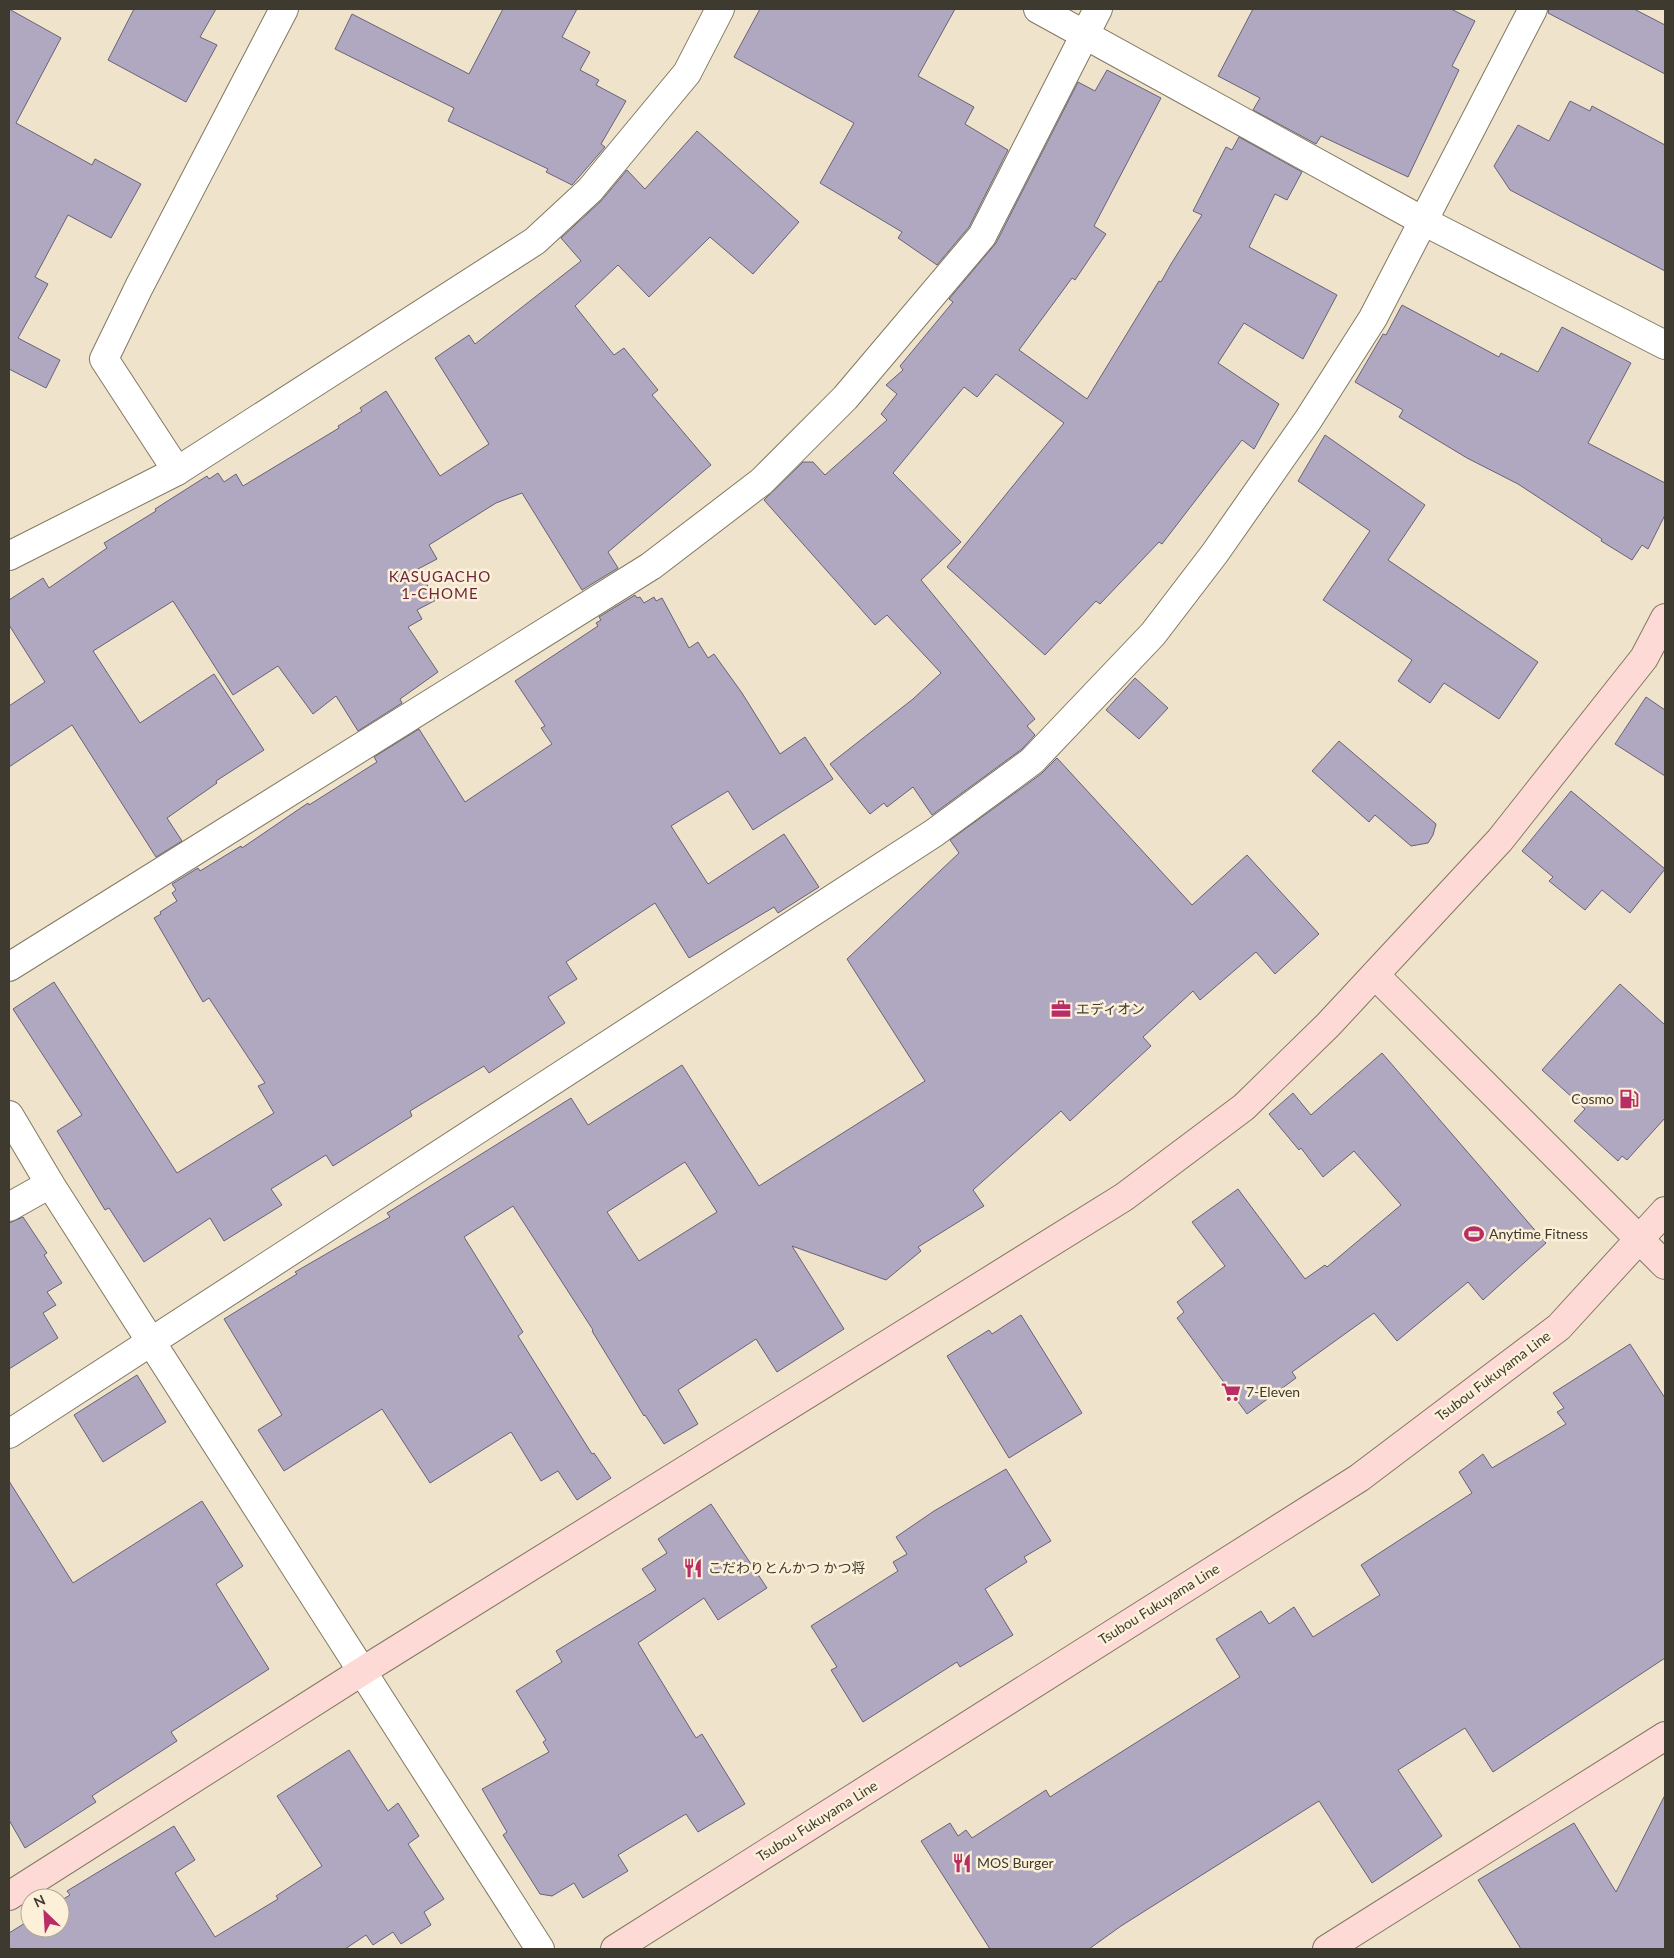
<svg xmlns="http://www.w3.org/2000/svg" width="1674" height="1958" font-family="Lato,'Noto Sans JP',sans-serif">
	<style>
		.building { fill: #b0a8c0; stroke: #696278; fill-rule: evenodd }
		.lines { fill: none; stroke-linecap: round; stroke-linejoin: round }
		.street-casing { stroke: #827861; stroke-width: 30 }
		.secondary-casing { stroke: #827861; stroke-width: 30 }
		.street { stroke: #fff; stroke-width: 28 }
		.secondary { stroke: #fddad5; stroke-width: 28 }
		.labels { text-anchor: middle; stroke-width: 5; stroke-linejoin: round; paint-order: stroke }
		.poi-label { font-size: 14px; fill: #3f3a30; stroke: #fcf1d8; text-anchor: start }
		.street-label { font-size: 14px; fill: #3f3a30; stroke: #fcf1d8 }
		.neighbourhood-label { font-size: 15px; letter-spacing: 1px; fill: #6b273f; stroke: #fcf1d8 }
	</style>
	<rect width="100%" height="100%" fill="#efe4cb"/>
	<g class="building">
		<path d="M9,9L61,38L16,123L92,165L95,159L141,184L111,238L68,215L35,277L48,284L18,338L60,360L46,388L9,369Z"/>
		<path d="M134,9H216L200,37L217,45L186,102L108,60Z"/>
		<path d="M503,9H577L562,37L590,52L580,70L599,80L596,85L626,101L601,144L605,147L572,185L546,172L548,169L448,121L454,108L335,49L352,14L469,74Z"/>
		<path d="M760,9H955L918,76L974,107L965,124L1008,150L969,227L937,265L898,238L902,232L820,183L854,123L734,57Z"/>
		<path d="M1253,9H1451L1475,21L1452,66L1459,70L1408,177L1321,136L1316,144L1253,110L1260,98L1218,76Z"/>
		<path d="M1549,9H1634L1665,25V74L1548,13Z"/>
		<path d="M1107,70L1161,98L1094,226L1106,234L1075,280L1072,278L1019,350L1087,399L1159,281L1161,282L1171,264L1202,215L1193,211L1226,147L1232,150L1239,137L1302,172L1287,200L1275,194L1249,247L1337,295L1303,359L1244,323L1218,363L1279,404L1254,449L1242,440L1162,544L1159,542L1100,604L1096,601L1045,655L947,567L1064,423L996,374L977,397L964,387L893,473L961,542L921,580L1035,719L1027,726L1035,735L1022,749L932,815L913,787L887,807L884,803L870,814L830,764L913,699L941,673L887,615L875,625L764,500L803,462H813L825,475L887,420L881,414L897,394L886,385L903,370L900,366L953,302L949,299L996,243L1078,82L1095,91Z"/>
		<path d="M1570,101L1590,111L1592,106L1665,145V271L1510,190L1494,166L1518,125L1549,141Z"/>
		<path d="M697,131L799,222L753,274L710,237L649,297L618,265L575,306L614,355L624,348L658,390L652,395L711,465L608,552L618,568L582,590L522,493L496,503L429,545L437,559L418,569L436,600L417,610L422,619L408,627L438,672L400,699L402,703L358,731L336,696L313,714L278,666L233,695L173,601L93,651L140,723L214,674L264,750L216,781L217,783L167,818L182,841L156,857L72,725L9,767V706L45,682L9,625V600L43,578L49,588L107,548L104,543L156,511L155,509L207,476L209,479L218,473L224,482L236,474L243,486L339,428L338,426L362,411L360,408L386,391L440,476L489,444L435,358L469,335L475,344L581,261L561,238L601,201L627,170L645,189Z"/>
		<path d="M1402,305L1499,357L1501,353L1538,372L1562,327L1631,363L1588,443L1665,483V515L1648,549L1642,545L1632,560L1601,541L1602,539L1518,484L1467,458L1399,417L1403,410L1355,382L1383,334L1386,335Z"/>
		<path d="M1325,435L1425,505L1388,560L1538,662L1499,719L1444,683L1430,703L1398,681L1412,660L1323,600L1370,531L1298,481Z"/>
		<path d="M635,595L637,598L640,597L644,603L654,597L656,601L662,598L689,648L698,642L708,658L714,654L742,693L780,754L805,737L833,779L753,830L728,791L671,826L708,884L784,834L819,887L778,913L774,907L689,958L655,903L566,962L577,979L548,997L565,1023L489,1073L484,1066L410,1111L412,1116L333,1166L326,1155L271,1189L282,1205L224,1241L210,1218L144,1262L109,1208L105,1210L57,1131L82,1115L13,1009L54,982L177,1173L274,1113L258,1086L265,1083L209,998L203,1002L154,918L161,914L160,912L177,901L172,893L176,890L172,884L198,868L200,871L241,846L242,848L308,803L309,805L377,762L374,757L419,729L465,802L552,744L541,728L545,726L515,681L598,626L596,623L601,620L599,617Z"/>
		<path d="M1135,678L1168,708L1139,739L1106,710Z"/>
		<path d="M1646,697L1665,710V776L1615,744Z"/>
		<path d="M1339,741L1436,824L1433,835L1428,843L1411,846L1375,815L1369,822L1312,771Z"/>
		<path d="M1057,758L1192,905L1247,855L1319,934L1275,974L1256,952L1200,1000L1193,991L1143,1037L1151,1046L1070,1121L1061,1111L973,1190L984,1206L918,1247L921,1251L886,1280L792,1246L844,1329L777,1372L756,1339L678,1390L698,1424L664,1444L645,1415L644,1416L592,1331L593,1330L513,1206L464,1237L523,1332L518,1336L592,1454L594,1453L611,1478L577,1500L558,1471L541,1481L511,1432L430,1483L382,1409L284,1471L258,1430L282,1415L224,1319L297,1274L295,1272L390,1217L387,1213L571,1098L588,1125L682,1065L759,1186L925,1081L847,959L959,853L950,840L1041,774ZM685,1162L717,1212L639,1261L607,1212Z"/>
		<path d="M1571,791L1665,869L1630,913L1602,890L1585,910L1549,881L1553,877L1522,851Z"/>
		<path d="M1620,984L1665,1025V1118L1627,1160L1622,1156L1618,1161L1574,1121L1585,1109L1542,1070Z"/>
		<path d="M1382,1053L1546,1243L1483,1300L1468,1282L1397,1341L1374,1313L1292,1372L1296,1378L1247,1414L1177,1318L1184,1312L1177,1302L1225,1266L1192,1222L1238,1189L1305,1279L1325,1265L1327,1267L1401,1205L1354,1151L1323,1177L1301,1148L1299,1150L1269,1114L1293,1093L1311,1115Z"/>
		<path d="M23,1217L47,1253L44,1255L62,1283L47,1292L56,1305L43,1313L58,1338L9,1369V1223Z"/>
		<path d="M1021,1315L1082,1413L1009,1458L947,1356L989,1330L992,1334Z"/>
		<path d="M1630,1344L1665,1398V1658L1493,1772L1465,1728L1398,1770L1442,1836L1372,1883L1319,1801L1121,1926L1089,1949H990L921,1841L950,1823L958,1836L966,1830L972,1838L1046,1790L1050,1797L1240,1677L1216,1639L1261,1611L1269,1624L1294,1607L1313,1637L1380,1595L1361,1565L1472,1493L1459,1472L1483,1454L1492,1468L1566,1424L1557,1412L1564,1408L1553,1393Z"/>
		<path d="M137,1375L166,1422L103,1462L74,1415Z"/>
		<path d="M1006,1469L1051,1541L1024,1557L1027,1562L985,1589L1013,1635L960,1667L957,1662L863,1722L831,1670L837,1667L811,1626L898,1571L893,1562L907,1554L896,1537L934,1511Z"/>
		<path d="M9,1481L73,1583L202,1501L243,1566L216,1584L269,1669L171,1732L177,1741L92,1796L96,1802L25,1848L9,1820Z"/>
		<path d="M711,1504L767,1588L718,1620L704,1598L638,1643L696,1738L702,1734L745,1804L698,1832L686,1814L618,1855L628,1871L583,1898L574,1883L552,1896L540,1894L503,1835L507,1832L482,1789L549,1752L543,1742L546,1740L516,1691L562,1662L556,1651L656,1590L642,1569L667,1553L658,1539Z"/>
		<path d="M349,1750L388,1811L398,1803L419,1836L408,1844L444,1899L424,1912L431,1925L401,1944L393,1932L373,1945L366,1935L345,1949H9V1933L30,1920V1928H60V1901L70,1895L67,1891L174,1826L195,1860L175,1873L215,1937L278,1899L276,1896L322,1866L277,1796Z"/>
		<path d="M1665,1795V1949H1521L1478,1880L1574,1823L1616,1892Z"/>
	</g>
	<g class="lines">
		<defs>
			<g id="street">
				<path d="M1038,9L1423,221L1665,345"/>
				<path d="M177,471L104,359L139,287L284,9"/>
				<path d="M9,556L177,471L535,241L590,190L687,73L720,9"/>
				<path d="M9,967L651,566L761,482L845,398L982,236L1098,9"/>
				<path d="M9,1115L50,1184L540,1949"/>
				<path d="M9,1207L50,1184"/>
				<path d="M9,1434L934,833L1032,761L1153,634L1215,553L1308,420L1373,318L1533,9"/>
			</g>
			<g id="secondary">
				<path d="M1375,975L1665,1265"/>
				<path d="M9,1896L361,1672L1124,1197L1244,1107L1328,1025L1500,840L1644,658L1665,618"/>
				<path d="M615,1949L1359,1478L1559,1327L1665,1211"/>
				<path d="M1327,1949L1665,1736"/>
			</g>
		</defs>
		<use href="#street" class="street-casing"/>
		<use href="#secondary" class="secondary-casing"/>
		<use href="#street" class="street"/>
		<use href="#secondary" class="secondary"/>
	</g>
	<defs>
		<symbol id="office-bare" viewBox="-9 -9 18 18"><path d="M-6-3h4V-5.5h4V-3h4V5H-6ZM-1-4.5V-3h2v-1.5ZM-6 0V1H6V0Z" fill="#b82d66" stroke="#fcf1d8" stroke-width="2.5" paint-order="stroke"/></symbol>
		<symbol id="fuel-bare" viewBox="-9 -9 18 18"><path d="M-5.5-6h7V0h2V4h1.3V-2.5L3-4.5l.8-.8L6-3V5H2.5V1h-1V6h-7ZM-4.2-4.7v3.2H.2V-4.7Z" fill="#b82d66" stroke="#fcf1d8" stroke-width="2.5" paint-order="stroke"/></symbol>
		<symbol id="stadium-bare" viewBox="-9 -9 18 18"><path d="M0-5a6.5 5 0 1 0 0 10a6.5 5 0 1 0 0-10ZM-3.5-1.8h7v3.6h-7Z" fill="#b82d66" stroke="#fcf1d8" stroke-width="2.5" paint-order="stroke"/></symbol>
		<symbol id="supermarket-bare" viewBox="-9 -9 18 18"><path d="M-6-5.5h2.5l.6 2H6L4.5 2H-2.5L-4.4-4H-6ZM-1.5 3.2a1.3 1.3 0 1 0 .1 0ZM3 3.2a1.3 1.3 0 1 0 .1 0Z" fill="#b82d66" stroke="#fcf1d8" stroke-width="2.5" paint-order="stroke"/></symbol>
		<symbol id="restaurant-bare" viewBox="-9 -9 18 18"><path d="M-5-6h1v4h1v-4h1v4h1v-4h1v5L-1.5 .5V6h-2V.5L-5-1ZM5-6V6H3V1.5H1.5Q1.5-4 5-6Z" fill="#b82d66" stroke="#fcf1d8" stroke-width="2.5" paint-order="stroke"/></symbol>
	</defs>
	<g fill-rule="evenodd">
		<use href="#office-bare" x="1047" y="995" width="28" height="28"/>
		<use href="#fuel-bare" x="1615" y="1085" width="28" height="28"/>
		<use href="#stadium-bare" x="1460" y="1220" width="28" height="28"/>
		<use href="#supermarket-bare" x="1217" y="1378" width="28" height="28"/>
		<use href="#restaurant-bare" x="679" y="1554" width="28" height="28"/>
		<use href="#restaurant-bare" x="948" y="1849" width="28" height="28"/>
	</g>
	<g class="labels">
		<g class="poi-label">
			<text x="1076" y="1014">エディオン</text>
			<text x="1614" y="1104" text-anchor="end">Cosmo</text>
			<text x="1489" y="1239">Anytime Fitness</text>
			<text x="1246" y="1397">7-Eleven</text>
			<text x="708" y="1573">こだわりとんかつ かつ将</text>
			<text x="977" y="1868">MOS Burger</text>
		</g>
		<g class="street-label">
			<text transform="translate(1493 1376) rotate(-37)" y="5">Tsubou Fukuyama Line</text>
			<text transform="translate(1159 1604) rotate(-32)" y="5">Tsubou Fukuyama Line</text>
			<text transform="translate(817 1821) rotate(-32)" y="5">Tsubou Fukuyama Line</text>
		</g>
		<g class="neighbourhood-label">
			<text x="440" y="582">KASUGACHO<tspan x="440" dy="17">1-CHOME</tspan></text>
		</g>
	</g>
	<rect width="1674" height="1958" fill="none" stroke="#3f3a30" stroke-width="20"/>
	<g transform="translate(45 1913) rotate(335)"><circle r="24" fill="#fcf1d8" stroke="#b0a895"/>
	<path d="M0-4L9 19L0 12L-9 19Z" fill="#b82d66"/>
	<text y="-8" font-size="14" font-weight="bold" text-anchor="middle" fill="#3f3a30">N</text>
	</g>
</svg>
